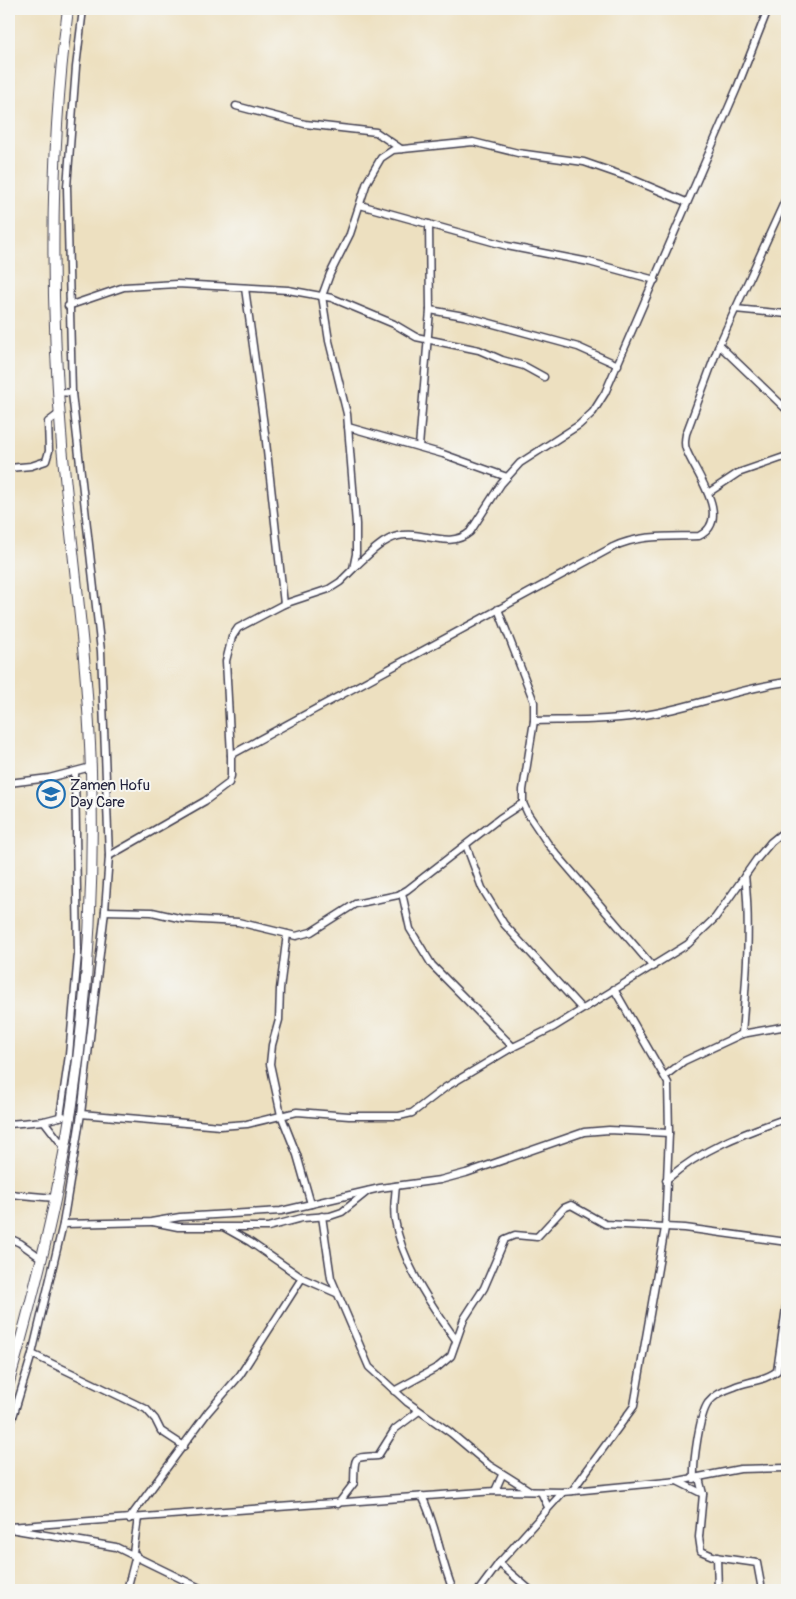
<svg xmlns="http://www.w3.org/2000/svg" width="796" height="1599" font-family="Pangolin,sans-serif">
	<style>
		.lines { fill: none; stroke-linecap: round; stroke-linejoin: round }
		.street-casing { stroke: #403e4f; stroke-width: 9 }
		.primary-casing { stroke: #403e4f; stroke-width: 12 }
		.street { stroke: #fff; stroke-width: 6 }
		.primary { stroke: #fff; stroke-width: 10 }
		.labels { text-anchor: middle; stroke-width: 4; stroke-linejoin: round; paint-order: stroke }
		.poi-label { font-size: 15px; fill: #22223b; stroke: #f6f6f2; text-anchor: start }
	</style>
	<rect width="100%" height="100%" fill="#f6f6f2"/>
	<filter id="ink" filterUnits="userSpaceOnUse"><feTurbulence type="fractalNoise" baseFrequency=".02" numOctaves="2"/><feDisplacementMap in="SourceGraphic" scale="10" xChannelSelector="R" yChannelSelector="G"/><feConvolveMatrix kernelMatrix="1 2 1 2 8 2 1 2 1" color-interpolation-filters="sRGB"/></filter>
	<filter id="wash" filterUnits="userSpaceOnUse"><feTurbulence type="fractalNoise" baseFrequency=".0096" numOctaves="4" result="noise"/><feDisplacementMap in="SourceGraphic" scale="20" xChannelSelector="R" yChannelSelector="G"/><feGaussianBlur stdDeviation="1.12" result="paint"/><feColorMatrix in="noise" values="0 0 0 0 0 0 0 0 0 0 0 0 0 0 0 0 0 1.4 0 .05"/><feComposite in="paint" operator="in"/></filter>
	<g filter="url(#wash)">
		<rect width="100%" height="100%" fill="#ede0c0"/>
	</g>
	<g filter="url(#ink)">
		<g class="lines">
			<defs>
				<g id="street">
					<path d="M236,106L305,124L376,132L401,149"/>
					<path d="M360,205L507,246L589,262L655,280"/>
					<path d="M245,288L265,433L284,604"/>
					<path d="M68,306L124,287L177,284L288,290L332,298L394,324L416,337L479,350L502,360L524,366L544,377"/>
					<path d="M735,309L787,314"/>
					<path d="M430,310L464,316L578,347L618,365"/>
					<path d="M719,345L787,410"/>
					<path d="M72,393L67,187L76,67L83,9"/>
					<path d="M348,427L443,454L507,477"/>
					<path d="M419,447L430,310L429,224"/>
					<path d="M9,468L31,466L46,461L49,451L48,422L60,413"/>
					<path d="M708,493L738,473L787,456"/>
					<path d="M354,568C366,557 381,540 398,536C422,530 449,550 470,532L501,484L520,463L579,425L593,412L605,393L737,88L768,9"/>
					<path d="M498,609L534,702V721L523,790V803L528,814L548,844L653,967"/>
					<path d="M534,721C575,720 616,721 656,713C701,704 742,688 787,682"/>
					<path d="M231,755L613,547C641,534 669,537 699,536C734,519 693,470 686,449C684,444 685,439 686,434L719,345L787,196"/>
					<path d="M9,783L49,778L91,767"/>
					<path d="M466,845L482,888L504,924L581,1008"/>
					<path d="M109,856L205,801L229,783L231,776V755L226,661L232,637L238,628L284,604L329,589L340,582L353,569L356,554V524L347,414L329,341L322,296L330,274L350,234L367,182L381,158L393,150L473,142L518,153L584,162L627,177L686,202"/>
					<path d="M402,893L410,929L432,965L513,1047"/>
					<path d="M105,911L152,912L183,919L238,922L296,936L311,932L355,904L398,895L407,890L500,818L523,803"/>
					<path d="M287,934L280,989L279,1020L272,1045L270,1064L281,1115L297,1155L311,1204"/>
					<path d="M742,1034C746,980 751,929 745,875"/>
					<path d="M665,1076L684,1061L742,1034L787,1026"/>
					<path d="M81,1114L220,1126L247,1124L297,1112L349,1116H399L412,1113L446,1087L513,1047L554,1027L688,944L715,918L756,860L771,842L787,829"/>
					<path d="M60,1117L69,1055L78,954L75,772"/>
					<path d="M44,1121L64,1147"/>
					<path d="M9,1124L44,1121L63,1116"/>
					<path d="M666,1180C703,1148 742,1134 787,1118"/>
					<path d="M396,1186C395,1197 393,1209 395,1220C402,1263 431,1305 456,1340"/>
					<path d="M9,1194L55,1198"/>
					<path d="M322,1216L331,1278L369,1367L407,1402L451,1433L489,1465L529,1490"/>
					<path d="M153,1222L178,1227H268L302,1218L330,1216L342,1212L368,1191"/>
					<path d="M63,1224L151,1222L180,1217L281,1211L380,1188L440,1180L466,1173L584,1132L609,1130L669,1133"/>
					<path d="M225,1228L250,1242L302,1278L336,1293"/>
					<path d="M9,1238L20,1243L41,1258"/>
					<path d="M32,1354L146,1409L155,1419L161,1431L184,1446"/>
					<path d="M394,1391L438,1367L451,1356L464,1319L484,1288L505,1239L515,1235L537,1237L564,1208L571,1205L605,1224L685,1228L787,1242"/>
					<path d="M9,1430L32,1354L63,1224L81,1114L105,911L109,856L101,651L72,393L58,392"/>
					<path d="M699,1478L703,1494L699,1537L701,1551L715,1557L757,1563L762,1590"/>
					<path d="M694,1479C693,1463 699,1416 708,1403C714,1395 725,1390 734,1387C748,1381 765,1381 777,1371L787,1301"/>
					<path d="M679,1482L703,1494"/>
					<path d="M495,1491L502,1475"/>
					<path d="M572,1491L634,1406L665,1228L669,1133L668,1083L614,989"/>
					<path d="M541,1492L548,1507"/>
					<path d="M422,1496C437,1526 440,1559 453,1590"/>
					<path d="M338,1504L354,1483C355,1454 352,1458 378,1456L395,1429L419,1411"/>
					<path d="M129,1519L208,1412L240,1375L302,1278"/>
					<path d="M9,1527L495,1491L563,1492L678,1481L740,1469L787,1468"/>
					<path d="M10,1529L116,1547L204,1590"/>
					<path d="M133,1553L138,1518"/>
					<path d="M717,1557L718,1590"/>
					<path d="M499,1563L530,1590"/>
					<path d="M127,1590L136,1555"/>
					<path d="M479,1590L499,1563L563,1492"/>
				</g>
				<path id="primary" d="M9,1382C26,1322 42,1261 55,1200C84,1060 95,914 91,771C88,662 72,554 62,446C50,300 49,154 68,9"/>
			</defs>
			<use href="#street" class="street-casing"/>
			<use href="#primary" class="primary-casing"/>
			<use href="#street" class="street"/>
			<use href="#primary" class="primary"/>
		</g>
	</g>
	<defs>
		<symbol id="school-ring" viewBox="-11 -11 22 22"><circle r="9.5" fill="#f6f6f2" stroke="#1f6fb2" stroke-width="1.5"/><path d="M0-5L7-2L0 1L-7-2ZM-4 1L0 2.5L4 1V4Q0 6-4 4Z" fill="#1f6fb2"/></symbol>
	</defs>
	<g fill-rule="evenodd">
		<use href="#school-ring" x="35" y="778" width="32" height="32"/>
	</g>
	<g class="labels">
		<g class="poi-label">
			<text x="70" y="790">Zamen Hofu<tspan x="70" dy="17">Day Care</tspan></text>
		</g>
	</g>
	<rect width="796" height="1599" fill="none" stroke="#f6f6f2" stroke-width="30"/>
</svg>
